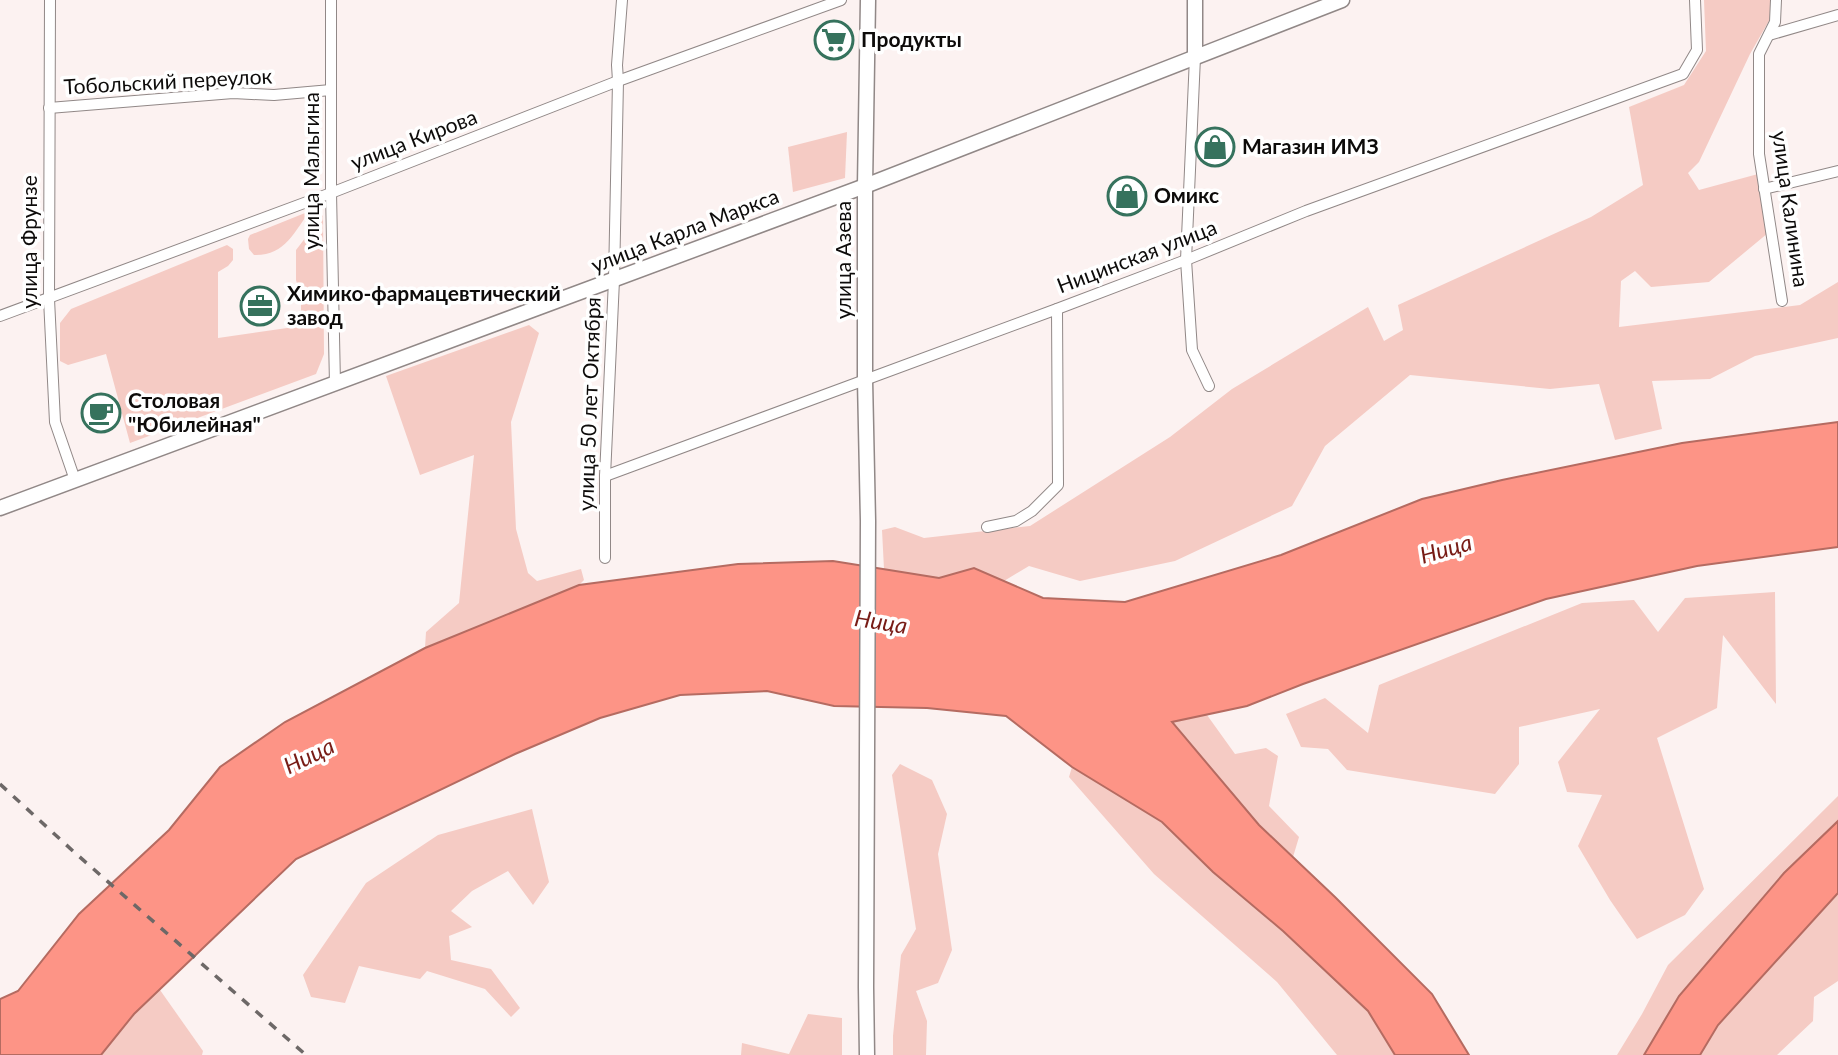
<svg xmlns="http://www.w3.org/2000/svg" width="1838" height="1055" font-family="Lato,sans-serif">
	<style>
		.green { fill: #f5cbc4 }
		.water { fill: #fd9486; stroke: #b56b61; stroke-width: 2 }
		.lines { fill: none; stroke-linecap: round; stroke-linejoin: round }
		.street-casing { stroke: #918887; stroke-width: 12 }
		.secondary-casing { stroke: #918887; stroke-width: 17 }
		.street { stroke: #fff; stroke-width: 10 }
		.secondary { stroke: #fff; stroke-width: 14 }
		.rail { stroke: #6d6867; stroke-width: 3.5; stroke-dasharray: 9 9; stroke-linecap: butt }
		.labels { text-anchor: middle; stroke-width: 7; stroke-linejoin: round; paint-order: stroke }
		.poi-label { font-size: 21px; font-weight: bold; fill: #0d0b0a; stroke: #fff; text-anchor: start }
		.street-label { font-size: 21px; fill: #0d0b0a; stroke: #fff }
		.water-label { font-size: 23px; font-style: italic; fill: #781c16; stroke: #fff }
	</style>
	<rect width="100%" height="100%" fill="#fcf2f1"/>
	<g class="green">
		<path d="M1704,0H1771L1770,19L1750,54L1699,162L1688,173L1699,190L1758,174L1768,233L1709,282L1651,287L1635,271L1621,281L1619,327L1800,305L1838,282V338L1755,356L1710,379L1652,381L1662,429L1615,440L1599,384L1550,389L1410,375L1325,446L1292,506L1175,561L1080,581L1029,566L1004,581L974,568L939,578L884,569L882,530L895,527L924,538L1030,526L1170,437L1232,389L1368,307L1384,341L1403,330L1398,305L1591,217L1643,185L1629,107L1684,85L1706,51Z"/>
		<path d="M847,132L845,178L793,192L788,147Z"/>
		<path d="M310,211C294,232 285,256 254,255L249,249L248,239L250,235Z"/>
		<path d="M323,215L324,354L316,374L130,443L106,354L68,365L60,361V323L71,309L227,245L233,249V260L228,266L218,272V338L301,326V297L296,280V250Z"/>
		<path d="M529,325L539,333L511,422L516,529L528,573L537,581L581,569L584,580L579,585L425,648L426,632L459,603L474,455L420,475L386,376Z"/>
		<path d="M1775,592L1776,704L1723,635L1717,708L1657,738L1704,889L1685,915L1637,939L1610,900L1578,846L1602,795L1567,792L1558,762L1600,709L1519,727V764L1495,794L1347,770L1328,749L1301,747L1286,714L1325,698L1368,733L1379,685L1582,603L1634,600L1658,632L1685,598Z"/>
		<path d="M1207,715L1235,754L1266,748L1278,756L1269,806L1299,837L1293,857L1259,825L1171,722Z"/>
		<path d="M900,764L932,780L947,814L938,854L952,950L938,983L916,991L927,1021L926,1055H893V1036L901,955L916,929L892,775Z"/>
		<path d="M1072,767L1162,822L1213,872L1283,931L1368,1011L1395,1055H1337L1277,982L1154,874L1069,777Z"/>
		<path d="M1838,796V821L1784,873L1679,996L1644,1055H1617L1642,1014L1668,965Z"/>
		<path d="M532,809L549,882L533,905L508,871L472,891L451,911L472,927L449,936L451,960L491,969L520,1008L511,1017L485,989L427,971L420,979L359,966L345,1003L311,997L303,975L366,883L438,835Z"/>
		<path d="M1838,893V981L1814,997L1813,1021L1777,1055H1700L1718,1025Z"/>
		<path d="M160,990L203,1051L202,1055H101L134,1014Z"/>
		<path d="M808,1014L842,1018V1055H741L742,1043L789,1054Z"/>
	</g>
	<g class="water">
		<path d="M1838,422V547L1697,566L1546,599L1303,684L1247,706L1172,722L1259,825L1335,897L1432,994L1469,1055H1395L1368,1011L1283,931L1213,872L1162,822L1072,767L1006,716L927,708L834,706L767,691L680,695L600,718L515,754L296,859L134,1014L101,1055H0V999L18,991L79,914L169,830L220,767L285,722L425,648L579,585L738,564L833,561L939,578L974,568L1043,598L1125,602L1281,555L1422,499L1502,480L1682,443Z"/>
		<path d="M1838,821V893L1718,1025L1700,1055H1644L1679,996L1784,873Z"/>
	</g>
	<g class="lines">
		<defs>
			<g id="street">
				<path d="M50,0L49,299L55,422L75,480"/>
				<path d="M331,0V193L335,384"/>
				<path d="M1776,0L1775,22L1759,54V154L1782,301"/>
				<path d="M1769,35L1838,15"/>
				<path d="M1195,57L1186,260L1192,350L1209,386"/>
				<path d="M49,108L233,93L274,95L331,90"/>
				<path d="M1764,189L1838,171"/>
				<path d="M0,316L331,193L618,81L841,0"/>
				<path d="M605,476L1057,309L1186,260L1306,211L1683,74L1697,50L1695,0"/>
				<path d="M987,527L1016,521L1032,511L1058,485L1057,309"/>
				<path d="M605,558V476L614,280L618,81L617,65L622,0"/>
			</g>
			<g id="secondary">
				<path d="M1195,57V0"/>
				<path d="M0,508L865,186L1342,0"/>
				<path d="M867,1055L866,987L868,521L865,380V186L868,0"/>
			</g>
		</defs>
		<use href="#street" class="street-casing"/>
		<use href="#secondary" class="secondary-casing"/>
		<use href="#street" class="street"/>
		<use href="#secondary" class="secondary"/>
		<path class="rail" d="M0,784L74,852L306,1055"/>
	</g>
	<defs>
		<symbol id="supermarket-ring" viewBox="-11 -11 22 22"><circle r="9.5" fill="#fff" stroke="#36725d" stroke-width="1.5"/><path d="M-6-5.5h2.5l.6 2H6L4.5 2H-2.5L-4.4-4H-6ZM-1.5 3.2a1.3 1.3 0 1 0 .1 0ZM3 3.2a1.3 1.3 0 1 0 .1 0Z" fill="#36725d"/></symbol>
		<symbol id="shop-ring" viewBox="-11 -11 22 22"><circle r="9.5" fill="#fff" stroke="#36725d" stroke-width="1.5"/><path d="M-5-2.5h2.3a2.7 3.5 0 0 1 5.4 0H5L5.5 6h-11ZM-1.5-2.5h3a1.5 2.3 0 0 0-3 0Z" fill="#36725d"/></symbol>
		<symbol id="office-ring" viewBox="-11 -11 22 22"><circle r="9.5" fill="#fff" stroke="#36725d" stroke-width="1.5"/><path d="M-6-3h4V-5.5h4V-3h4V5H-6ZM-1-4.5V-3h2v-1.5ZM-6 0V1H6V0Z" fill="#36725d"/></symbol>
		<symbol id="cafe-ring" viewBox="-11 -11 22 22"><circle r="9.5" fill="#fff" stroke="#36725d" stroke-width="1.5"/><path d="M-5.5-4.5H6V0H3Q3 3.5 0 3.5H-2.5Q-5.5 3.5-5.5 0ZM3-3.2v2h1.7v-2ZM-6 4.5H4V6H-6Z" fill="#36725d"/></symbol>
	</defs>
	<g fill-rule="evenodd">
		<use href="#supermarket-ring" x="812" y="18" width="44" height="44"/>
		<use href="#shop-ring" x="1193" y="125" width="44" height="44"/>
		<use href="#shop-ring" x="1105" y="174" width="44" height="44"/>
		<use href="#office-ring" x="238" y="284" width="44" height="44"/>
		<use href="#cafe-ring" x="79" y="391" width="44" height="44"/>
	</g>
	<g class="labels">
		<g class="poi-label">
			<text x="861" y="47">Продукты</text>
			<text x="1242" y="154">Магазин ИМЗ</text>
			<text x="1154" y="203">Омикс</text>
			<text x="287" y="301">Химико-фармацевтический<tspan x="287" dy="24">завод</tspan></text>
			<text x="128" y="408">Столовая<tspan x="128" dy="24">"Юбилейная"</tspan></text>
		</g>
		<g class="street-label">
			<text transform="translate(168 82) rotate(-3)" y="7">Тобольский переулок</text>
			<text transform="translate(414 140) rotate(-21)" y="7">улица Кирова</text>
			<text transform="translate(312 171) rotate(-90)" y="7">улица Мальгина</text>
			<text transform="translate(1790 209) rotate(82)" y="7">улица Калинина</text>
			<text transform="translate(685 231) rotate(-21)" y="7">улица Карла Маркса</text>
			<text transform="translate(30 242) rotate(-90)" y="7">улица Фрунзе</text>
			<text transform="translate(1137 257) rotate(-21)" y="7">Ницинская улица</text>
			<text transform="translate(844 260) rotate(-90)" y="7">улица Азева</text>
			<text transform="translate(590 404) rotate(-88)" y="7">улица 50 лет Октября</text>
		</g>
		<g class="water-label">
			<text transform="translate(1446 549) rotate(-16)" y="8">Ница</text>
			<text transform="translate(881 622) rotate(9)" y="8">Ница</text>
			<text transform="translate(309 756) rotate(-26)" y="8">Ница</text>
		</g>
	</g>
</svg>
